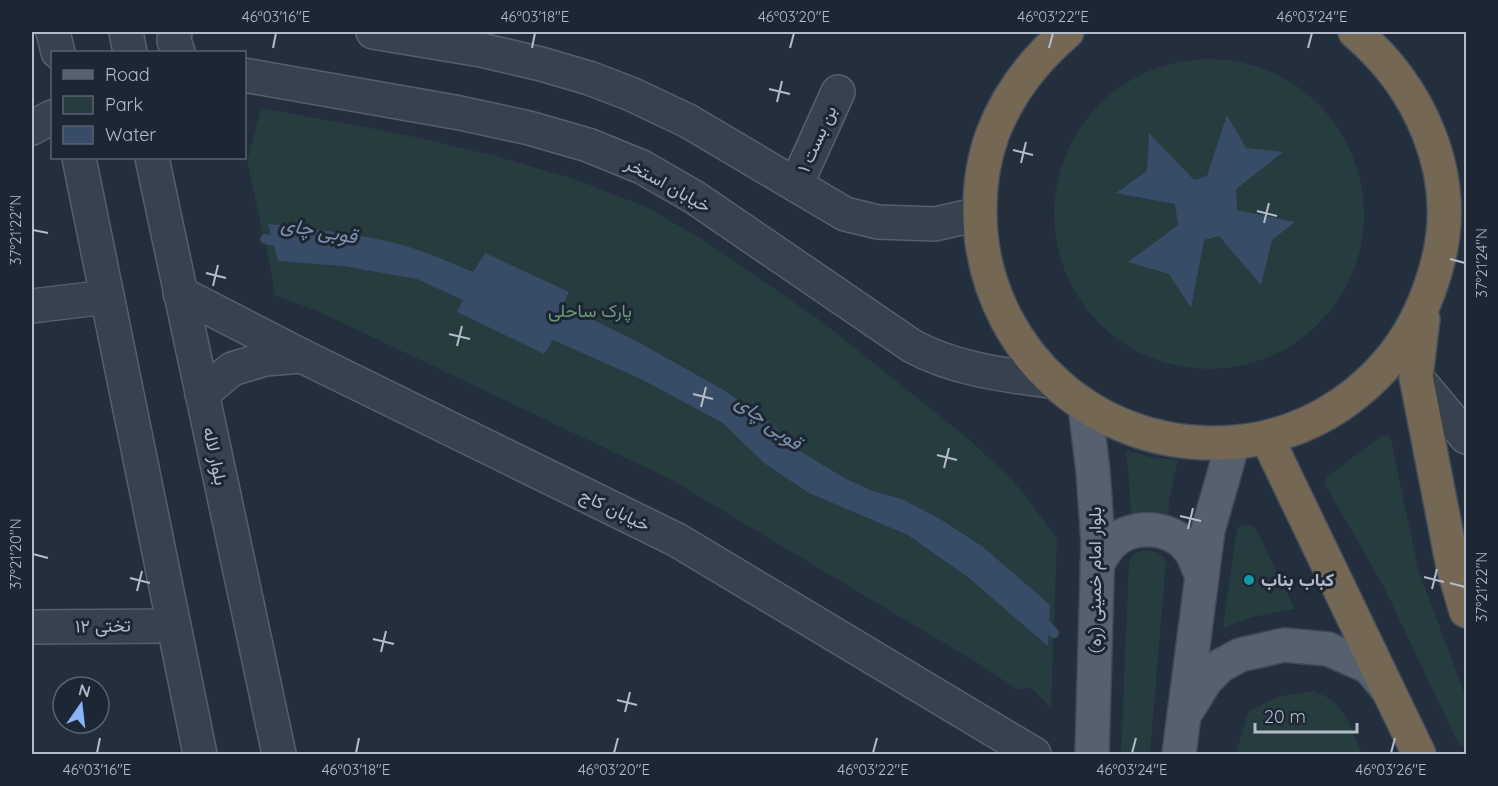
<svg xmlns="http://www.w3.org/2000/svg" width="1498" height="786" font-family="Quicksand,Vazirmatn,sans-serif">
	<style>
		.green { fill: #263c3f }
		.water { fill: #394c67 }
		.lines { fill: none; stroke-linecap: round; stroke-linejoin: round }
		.stream { stroke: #394c67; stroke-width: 10 }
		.minor-casing { stroke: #565f6c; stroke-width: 36 }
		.major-casing { stroke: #414a57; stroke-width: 36 }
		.highway-casing { stroke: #434c59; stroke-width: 36 }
		.minor { stroke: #38414e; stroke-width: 33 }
		.major { stroke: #56606e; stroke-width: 33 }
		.highway { stroke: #746855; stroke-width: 33 }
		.ticks { fill: none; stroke: #b4bcc9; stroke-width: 2 }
		.culture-dot { fill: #0f9aa8; stroke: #1d2633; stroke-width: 2 }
		.labels { text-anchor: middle; stroke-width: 6; stroke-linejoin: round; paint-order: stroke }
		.street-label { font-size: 18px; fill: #b4bcc9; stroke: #1d2633 }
		.park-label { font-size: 18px; fill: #6b9a76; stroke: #1d2633 }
		.poi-label { font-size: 18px; font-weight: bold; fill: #b4bcc9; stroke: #1d2633; text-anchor: start }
		.water-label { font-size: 20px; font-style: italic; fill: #7c92b1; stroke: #1d2633 }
		.neatline { fill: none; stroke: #b4bcc9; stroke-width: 2 }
		.ticks-label { font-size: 15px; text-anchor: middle; fill: #b4bcc9 }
	</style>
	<rect width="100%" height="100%" fill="#242f3e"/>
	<g class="green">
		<circle cx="1209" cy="214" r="155"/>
		<path d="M261,108L397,133L496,156L580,181L646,207L705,241L821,321L967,438L1011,478L1057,538L1051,708L1031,688L1018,690L981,665L668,478L320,312L274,295L273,280L247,161Z"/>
		<path d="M1381,436H1388L1391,440L1418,569L1466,698V746L1459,745L1384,587L1325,484L1327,477Z"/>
		<path d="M1128,451L1153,458L1178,460L1169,500L1168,518L1150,513L1131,516L1129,479L1126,453Z"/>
		<path d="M1244,524L1255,527L1295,609L1252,617L1223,628L1236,533L1238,527Z"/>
		<path d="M1141,551C1153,551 1160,550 1166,562L1150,754H1121L1129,562L1133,555Z"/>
		<path d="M1310,691C1344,698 1350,726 1362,754H1236L1248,712L1278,697Z"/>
	</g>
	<g class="water">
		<path d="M1227,115L1246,148L1283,152L1236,189L1237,210L1295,222L1272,240L1261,285L1219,236L1204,240L1191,308L1169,274L1128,262L1178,225L1175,204L1116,193L1147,171L1149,133L1194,180L1207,176Z"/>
		<path d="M268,224C309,228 351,233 391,242C420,249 447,261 473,272L485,253L569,292L563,305L638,342L727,392L769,422L798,450L846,479L875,492L902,499L940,519L983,547L1050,605L1048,646L969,578L908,535L809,493L764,463L723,423L643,380L553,340L544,354L457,312L463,300L417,279L343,266L278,261Z"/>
	</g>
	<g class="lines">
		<g class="stream">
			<path d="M265,239L284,242"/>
			<path d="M1040,618L1054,633"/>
		</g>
		<defs>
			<g id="minor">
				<path d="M53,32L58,52"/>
				<path d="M126,32L130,52"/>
				<path d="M175,32L174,41L178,52"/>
				<path d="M373,32L481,50L541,64L589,78L631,94L688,121L845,214L878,222L935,224L979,214"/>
				<path d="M244,75L460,113L529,128L588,145L642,167L694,197L912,346C956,370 1006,375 1055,382"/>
				<path d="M32,128L52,117"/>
				<path d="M79,158L200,754"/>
				<path d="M152,158L279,754"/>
				<path d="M796,185L838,92"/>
				<path d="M180,293L302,356L677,540L1034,754"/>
				<path d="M32,306L107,297"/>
				<path d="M1416,377L1466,437"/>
				<path d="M202,394L232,369L265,359L302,356"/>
				<path d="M32,627L174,626"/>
			</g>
			<g id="major">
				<path d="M1085,406L1093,471L1098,542L1092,754"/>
				<path d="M1097,565C1101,558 1105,550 1110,545C1130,523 1171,525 1189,549C1195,556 1197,566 1201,574"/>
				<path d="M1188,709L1206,680L1220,666L1240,655L1284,645L1328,649L1369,667L1388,690"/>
				<path d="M1179,754L1208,530L1233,443"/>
			</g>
			<g id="highway">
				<path d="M1067,32C1034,60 1009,92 993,133C981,165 978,201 981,235C994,355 1094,444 1215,443C1259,443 1303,430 1340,405C1394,368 1424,320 1439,257C1459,172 1419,86 1355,32"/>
				<path d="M1423,319L1416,377L1453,567L1466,611"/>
				<path d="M1267,438L1419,754"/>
			</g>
		</defs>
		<use href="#minor" class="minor-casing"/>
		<use href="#major" class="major-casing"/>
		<use href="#highway" class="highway-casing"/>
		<use href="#minor" class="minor"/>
		<use href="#major" class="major"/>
		<use href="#highway" class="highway"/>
	</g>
	<path class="ticks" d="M273,48L276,33M532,48L535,33M790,48L794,33M1049,48L1053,33M1308,48L1312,33M769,89L790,94M777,102L782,81M1013,150L1033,155M1021,163L1026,142M1257,211L1277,216M1264,223L1269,203M33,230L48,233M1450,259L1465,263M206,273L226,278M213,286L218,265M449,334L470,339M457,346L462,326M693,394L713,399M701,407L706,387M937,455L957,460M944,468L949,448M1180,516L1201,521M1188,529L1193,508M33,554L48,558M1424,577L1444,582M130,578L150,583M1450,583L1465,587M1432,589L1437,569M137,591L142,571M373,639L394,644M381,652L386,631M617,700L637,705M625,712L630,692M97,753L100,738M356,753L359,738M614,753L618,738M873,753L877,738M1132,753L1136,738M1391,753L1395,738"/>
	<circle class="culture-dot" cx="1249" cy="580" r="6"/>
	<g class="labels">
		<g class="street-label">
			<text transform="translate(817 139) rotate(-66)" y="6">بن بست ۱</text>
			<text transform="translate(668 185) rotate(29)" y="6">خیابان استخر</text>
			<text transform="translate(215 456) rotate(78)" y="6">بلوار لاله</text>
			<text transform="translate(615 510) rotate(26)" y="6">خیابان کاج</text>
			<text transform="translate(1095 580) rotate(-90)" y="6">بلوار امام خمینی (ره)</text>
			<text transform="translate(103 626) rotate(-1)" y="6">تختی ۱۲</text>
		</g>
		<g class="park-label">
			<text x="590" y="317">پارک ساحلی</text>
		</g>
		<g class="poi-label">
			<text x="1261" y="586">کباب بناب</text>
		</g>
		<g class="water-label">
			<text transform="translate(319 230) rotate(10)" y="7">قوبی چای</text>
			<text transform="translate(769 422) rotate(37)" y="7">قوبی چای</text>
		</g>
	</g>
	<rect width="1498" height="786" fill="none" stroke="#1d2633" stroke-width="66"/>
	<rect x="51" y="51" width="195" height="108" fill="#1d2633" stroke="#59626f" stroke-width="1.5"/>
	<rect x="63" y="70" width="30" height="9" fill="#56606e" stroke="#59626f" stroke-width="1.5"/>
	<text x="105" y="81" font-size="18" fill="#b4bcc9">Road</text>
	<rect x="63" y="96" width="30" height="18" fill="#263c3f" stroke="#59626f" stroke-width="1.5"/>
	<text x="105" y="111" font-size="18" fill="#b4bcc9">Park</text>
	<rect x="63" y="126" width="30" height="18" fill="#394c67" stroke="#59626f" stroke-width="1.5"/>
	<text x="105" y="141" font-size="18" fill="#b4bcc9">Water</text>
	<g transform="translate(81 705) rotate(14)"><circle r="28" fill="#1d2633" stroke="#59626f" stroke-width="1.5"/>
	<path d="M0-4.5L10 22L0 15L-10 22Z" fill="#8ab4f8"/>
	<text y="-9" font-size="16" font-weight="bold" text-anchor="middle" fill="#b4bcc9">N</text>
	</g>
	<path d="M1255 723v9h102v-9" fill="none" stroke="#b4bcc9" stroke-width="3"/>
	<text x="1264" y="723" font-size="18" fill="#b4bcc9" stroke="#1d2633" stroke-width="4.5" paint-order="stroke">20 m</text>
	<rect x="33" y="33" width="1432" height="720" class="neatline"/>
	<g class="ticks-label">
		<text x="276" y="22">46°03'16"E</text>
		<text x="535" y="22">46°03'18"E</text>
		<text x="794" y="22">46°03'20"E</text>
		<text x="1053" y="22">46°03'22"E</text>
		<text x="1312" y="22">46°03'24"E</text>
		<text transform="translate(16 230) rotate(-90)" y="5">37°21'22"N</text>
		<text transform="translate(1482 263) rotate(-90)" y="5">37°21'24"N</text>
		<text transform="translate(16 554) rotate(-90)" y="5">37°21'20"N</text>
		<text transform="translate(1482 587) rotate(-90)" y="5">37°21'22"N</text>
		<text x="97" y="775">46°03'16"E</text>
		<text x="356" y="775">46°03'18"E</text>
		<text x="614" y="775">46°03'20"E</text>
		<text x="873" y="775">46°03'22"E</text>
		<text x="1132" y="775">46°03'24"E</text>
		<text x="1391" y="775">46°03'26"E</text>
	</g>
</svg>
